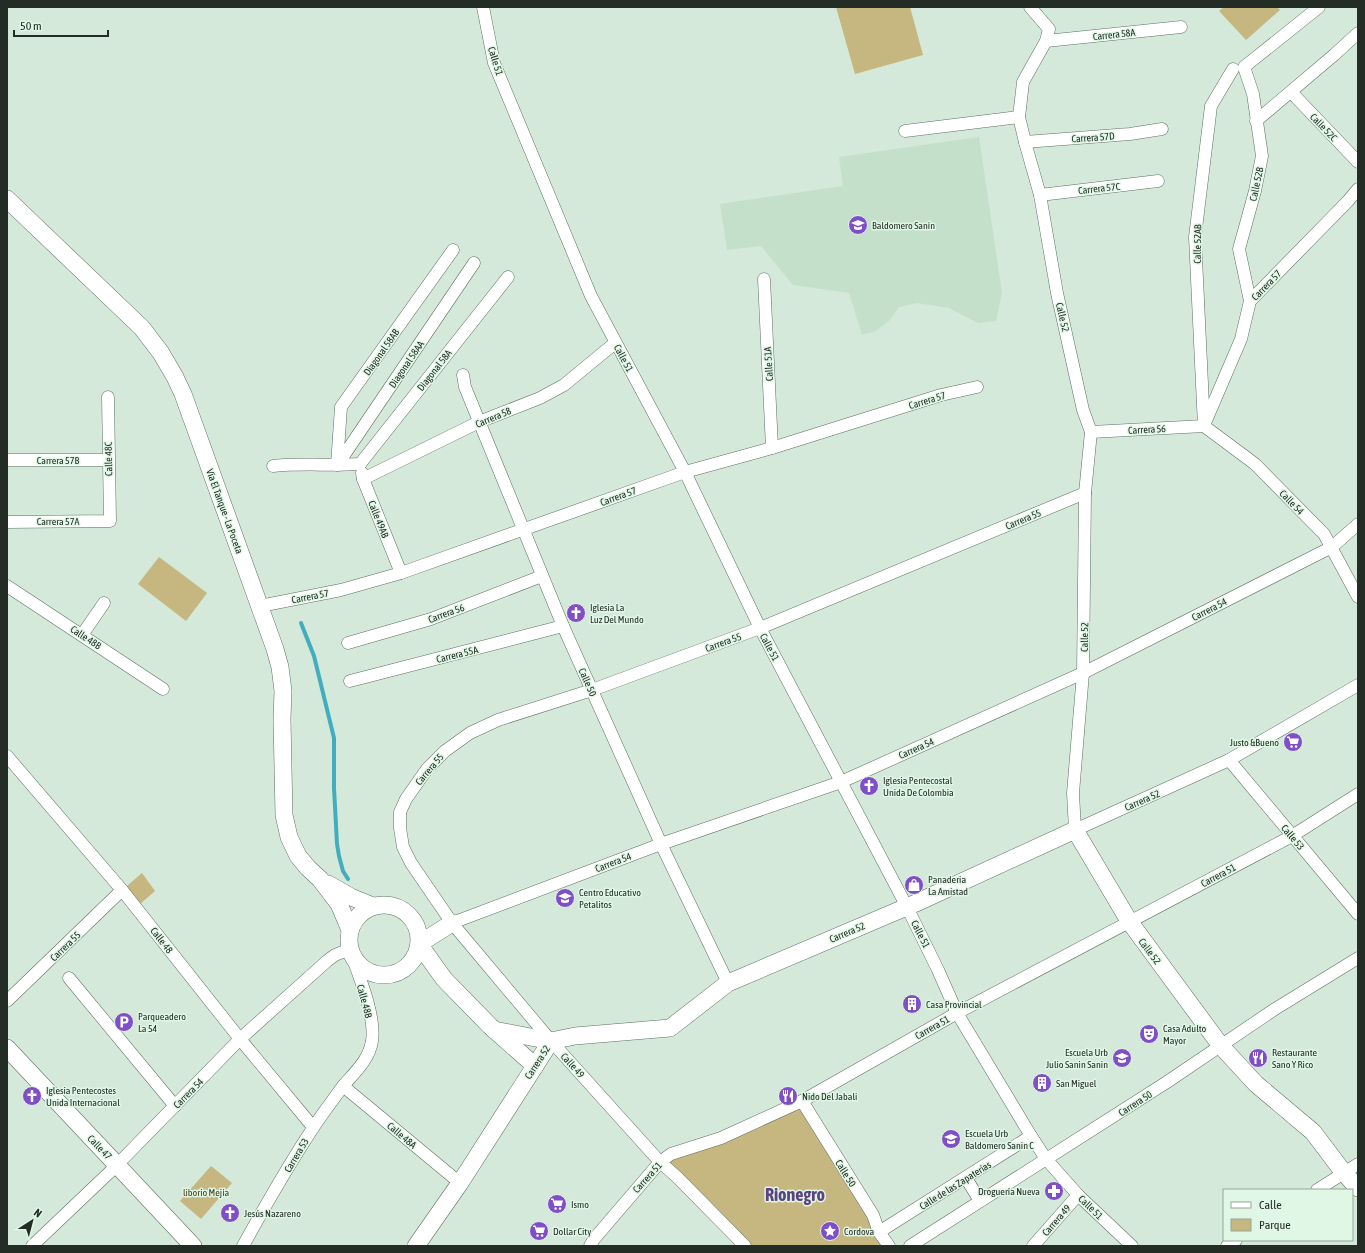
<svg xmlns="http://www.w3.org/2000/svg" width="1365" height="1253" font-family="'Asap Condensed',sans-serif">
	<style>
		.built { fill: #c4e0cb }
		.green { fill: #c6b67f }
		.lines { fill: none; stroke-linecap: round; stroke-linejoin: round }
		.stream { stroke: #43adc0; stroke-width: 4 }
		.street-casing { stroke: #5d7062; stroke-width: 13 }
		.secondary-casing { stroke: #5d7062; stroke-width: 18 }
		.street { stroke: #fff; stroke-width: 12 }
		.secondary { stroke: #fff; stroke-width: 17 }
		.labels { text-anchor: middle; stroke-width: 3; stroke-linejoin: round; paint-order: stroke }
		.street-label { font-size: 10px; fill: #242c26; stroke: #e1f7e6 }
		.poi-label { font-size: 10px; fill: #242c26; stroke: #e1f7e6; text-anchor: start }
		.park-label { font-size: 10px; fill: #473c11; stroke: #e1f7e6 }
		.town-label { font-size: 18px; font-weight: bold; fill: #5a4380; stroke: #e1f7e6 }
	</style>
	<rect width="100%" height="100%" fill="#d4e9d9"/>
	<path class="built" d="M979,137L1002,293L996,321L978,323L949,308L917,303L899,307L890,320L876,331L862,335L849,293L793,285L761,246L727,250L720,204L843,186L839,157Z"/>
	<g class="green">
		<path d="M836,7H910L923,55L855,74Z"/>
		<path d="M1224,7H1277L1280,10L1246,40L1219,11Z"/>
		<path d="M159,557L207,593L186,621L138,584Z"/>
		<path d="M142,873L155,891L140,904L127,886Z"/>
		<path d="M802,1101L889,1246H739L660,1162Z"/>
		<path d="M211,1166L232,1183L201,1219L180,1201Z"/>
	</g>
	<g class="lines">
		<path class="stream" d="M301,623L314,656L334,738V788L337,844L339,856L343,871L348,879"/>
		<defs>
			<g id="street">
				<path d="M483,7L494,63L591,296L685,472L760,628L907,907L938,970L957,1013L1031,1136L1046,1159L1078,1195L1132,1246"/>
				<path d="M1030,7L1049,29L1046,41L1023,82L1019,117L1025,142L1040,195L1057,293L1083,410L1091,432L1085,493L1083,673L1073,793L1075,830L1229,760L1358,685"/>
				<path d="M1046,41L1181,27"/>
				<path d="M1291,92L1358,162"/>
				<path d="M1256,121L1334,55L1358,33"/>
				<path d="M905,131L1019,117"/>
				<path d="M1025,142L1130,134L1162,129"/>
				<path d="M1040,195L1158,181"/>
				<path d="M764,279L772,448"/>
				<path d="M1250,301L1239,249L1255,191L1262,156L1253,94L1244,67L1319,7"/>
				<path d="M463,375L465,387L563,626L661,844L728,983"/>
				<path d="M1205,423L1241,339L1250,301L1348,201L1358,189"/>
				<path d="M1204,426L1195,237L1211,106L1233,69"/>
				<path d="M1204,426L1255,464L1324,534L1358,597"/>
				<path d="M1091,432L1204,426"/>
				<path d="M7,460H108"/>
				<path d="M338,464L474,263"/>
				<path d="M360,464L508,277"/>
				<path d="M337,465L341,407L453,250"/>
				<path d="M273,466C302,463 331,466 360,464"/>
				<path d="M362,473L363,479L401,573"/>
				<path d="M363,479L479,422L540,398L564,385L615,343"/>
				<path d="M7,522L110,521L108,397"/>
				<path d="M7,586L163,689"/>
				<path d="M260,606L341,590L401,573L685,472L772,448L941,395L977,387"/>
				<path d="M82,635L104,603"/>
				<path d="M348,643L431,619L542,576"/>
				<path d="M350,681L563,626"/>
				<path d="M7,756L122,890L240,1039L313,1127"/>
				<path d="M1229,760L1358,914"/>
				<path d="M452,923L661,844L841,782L1083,673L1332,547L1358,524"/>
				<path d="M69,978L175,1106"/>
				<path d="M7,1001L122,890"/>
				<path d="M343,1086L460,1183"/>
				<path d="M802,1101L873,1215L879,1232L889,1246"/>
				<path d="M966,1178L980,1201"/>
				<path d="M1317,1190L1358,1164"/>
				<path d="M879,1232L1031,1136"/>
				<path d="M32,1246L114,1168L240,1039L327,961L335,955L350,949"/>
				<path d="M243,1246C265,1206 288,1166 313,1128C322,1114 333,1100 343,1086C355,1072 369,1060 372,1041C376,1017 359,976 351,953"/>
				<path d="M590,1246L594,1239L660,1162L671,1154L721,1138L802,1101L957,1013L1292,836L1358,794"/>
				<path d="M745,1246L677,1177L660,1162L551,1041L452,923L411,863L403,847L400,828V812L406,799L427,769L445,751L470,733L498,720L592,690L760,628L1085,493"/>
				<path d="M910,1246L1167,1082L1275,1009L1358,958"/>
				<path d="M1033,1246L1078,1195"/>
				<path d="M1227,1246L1236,1240"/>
			</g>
			<g id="secondary">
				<path d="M7,199L142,328L161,353L175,377L183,394L275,649L280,667L283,691L282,719L284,815L289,837L298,856L308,868L320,879L339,904L350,930"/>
				<path d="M328,884L351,897L373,906"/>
				<circle cx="384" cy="940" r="35"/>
				<path d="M452,923L419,944L444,979L490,1026L535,1066"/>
				<path d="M494,1030L551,1041L575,1036L670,1028L728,983L916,903L1075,830L1129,921L1221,1046L1256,1084L1313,1132L1344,1173L1358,1188"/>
				<path d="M7,1048L193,1246"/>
				<path d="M416,1246L460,1183L551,1041"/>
			</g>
		</defs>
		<use href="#street" class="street-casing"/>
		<use href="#secondary" class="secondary-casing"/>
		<use href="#street" class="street"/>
		<use href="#secondary" class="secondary"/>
	</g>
	<defs>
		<symbol id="school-disc" viewBox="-11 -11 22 22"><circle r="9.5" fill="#804ec6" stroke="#e1f7e6"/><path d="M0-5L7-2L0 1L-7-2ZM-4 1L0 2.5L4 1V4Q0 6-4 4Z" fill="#fff"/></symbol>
		<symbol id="church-disc" viewBox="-11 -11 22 22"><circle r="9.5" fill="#804ec6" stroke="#e1f7e6"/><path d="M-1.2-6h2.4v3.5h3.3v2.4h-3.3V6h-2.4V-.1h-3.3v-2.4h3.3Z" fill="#fff"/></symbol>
		<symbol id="supermarket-disc" viewBox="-11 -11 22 22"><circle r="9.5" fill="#804ec6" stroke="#e1f7e6"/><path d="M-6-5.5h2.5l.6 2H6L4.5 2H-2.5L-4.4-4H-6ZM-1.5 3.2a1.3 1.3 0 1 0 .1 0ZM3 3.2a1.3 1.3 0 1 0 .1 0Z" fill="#fff"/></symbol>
		<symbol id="shop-disc" viewBox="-11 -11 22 22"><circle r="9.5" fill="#804ec6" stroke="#e1f7e6"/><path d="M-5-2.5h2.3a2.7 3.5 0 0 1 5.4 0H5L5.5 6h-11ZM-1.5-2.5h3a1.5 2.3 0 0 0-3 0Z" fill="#fff"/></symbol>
		<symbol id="building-disc" viewBox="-11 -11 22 22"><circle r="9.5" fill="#804ec6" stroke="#e1f7e6"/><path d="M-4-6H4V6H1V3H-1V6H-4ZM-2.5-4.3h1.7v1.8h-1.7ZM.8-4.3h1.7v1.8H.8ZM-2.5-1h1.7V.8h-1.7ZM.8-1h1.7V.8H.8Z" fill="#fff"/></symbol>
		<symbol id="parking-disc" viewBox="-11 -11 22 22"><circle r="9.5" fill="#804ec6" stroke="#e1f7e6"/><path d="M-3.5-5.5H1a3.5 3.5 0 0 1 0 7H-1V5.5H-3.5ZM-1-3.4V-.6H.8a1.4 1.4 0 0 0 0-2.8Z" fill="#fff"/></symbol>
		<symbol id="theatre-disc" viewBox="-11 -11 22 22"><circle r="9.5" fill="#804ec6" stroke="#e1f7e6"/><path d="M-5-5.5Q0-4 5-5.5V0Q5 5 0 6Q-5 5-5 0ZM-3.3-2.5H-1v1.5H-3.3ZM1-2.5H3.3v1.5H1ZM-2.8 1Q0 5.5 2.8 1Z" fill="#fff"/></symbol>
		<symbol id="restaurant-disc" viewBox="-11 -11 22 22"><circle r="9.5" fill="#804ec6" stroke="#e1f7e6"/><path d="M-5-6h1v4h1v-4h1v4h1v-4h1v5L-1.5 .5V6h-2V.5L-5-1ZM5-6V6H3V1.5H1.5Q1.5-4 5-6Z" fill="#fff"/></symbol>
		<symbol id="pharmacy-disc" viewBox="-11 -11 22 22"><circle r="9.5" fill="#804ec6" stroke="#e1f7e6"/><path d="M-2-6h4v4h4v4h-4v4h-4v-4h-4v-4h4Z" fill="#fff"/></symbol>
		<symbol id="sight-disc" viewBox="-11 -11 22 22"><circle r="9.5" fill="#804ec6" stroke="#e1f7e6"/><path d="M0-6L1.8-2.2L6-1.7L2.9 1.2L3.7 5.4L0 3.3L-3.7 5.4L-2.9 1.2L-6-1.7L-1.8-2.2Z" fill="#fff"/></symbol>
	</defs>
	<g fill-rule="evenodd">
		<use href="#school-disc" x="847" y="214" width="22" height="22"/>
		<use href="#church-disc" x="565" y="602" width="22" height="22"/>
		<use href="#supermarket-disc" x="1282" y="731" width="22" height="22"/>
		<use href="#church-disc" x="858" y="775" width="22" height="22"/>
		<use href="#shop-disc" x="903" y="874" width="22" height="22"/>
		<use href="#school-disc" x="554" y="887" width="22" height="22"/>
		<use href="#building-disc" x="901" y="993" width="22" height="22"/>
		<use href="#parking-disc" x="113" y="1011" width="22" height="22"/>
		<use href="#theatre-disc" x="1138" y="1023" width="22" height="22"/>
		<use href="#school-disc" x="1111" y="1047" width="22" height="22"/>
		<use href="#restaurant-disc" x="1247" y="1047" width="22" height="22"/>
		<use href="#building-disc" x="1031" y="1072" width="22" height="22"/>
		<use href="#church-disc" x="21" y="1085" width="22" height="22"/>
		<use href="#restaurant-disc" x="777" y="1085" width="22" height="22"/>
		<use href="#school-disc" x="940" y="1128" width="22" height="22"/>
		<use href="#pharmacy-disc" x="1043" y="1180" width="22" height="22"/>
		<use href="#supermarket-disc" x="546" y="1193" width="22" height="22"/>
		<use href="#church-disc" x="219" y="1202" width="22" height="22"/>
		<use href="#supermarket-disc" x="528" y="1220" width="22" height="22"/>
		<use href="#sight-disc" x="819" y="1220" width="22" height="22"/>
	</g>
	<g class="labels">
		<g class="street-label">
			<text transform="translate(1114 34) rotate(-6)" y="4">Carrera 58A</text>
			<text transform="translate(496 61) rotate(73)" y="4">Calle 51</text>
			<text transform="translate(1324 127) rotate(46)" y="4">Calle 52C</text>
			<text transform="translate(1093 137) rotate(-4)" y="4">Carrera 57D</text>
			<text transform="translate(1256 184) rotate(-78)" y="4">Calle 52B</text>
			<text transform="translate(1099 188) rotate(-6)" y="4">Carrera 57C</text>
			<text transform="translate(1197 244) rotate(-89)" y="4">Calle 52AB</text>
			<text transform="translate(1266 285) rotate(-46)" y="4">Carrera 57</text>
			<text transform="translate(1063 317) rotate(77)" y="4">Calle 52</text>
			<text transform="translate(381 352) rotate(-55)" y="4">Diagonal 58AB</text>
			<text transform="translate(624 358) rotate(62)" y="4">Calle 51</text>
			<text transform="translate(406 364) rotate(-56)" y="4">Diagonal 58AA</text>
			<text transform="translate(768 364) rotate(-93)" y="4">Calle 51A</text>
			<text transform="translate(434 370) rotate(-52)" y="4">Diagonal 58A</text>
			<text transform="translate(927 400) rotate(-17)" y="4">Carrera 57</text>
			<text transform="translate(493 417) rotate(-23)" y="4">Carrera 58</text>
			<text transform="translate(1147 429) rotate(-3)" y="4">Carrera 56</text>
			<text transform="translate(108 459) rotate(-91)" y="4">Calle 48C</text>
			<text x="58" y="464">Carrera 57B</text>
			<text transform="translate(618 496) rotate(-20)" y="4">Carrera 57</text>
			<text transform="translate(1292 502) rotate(46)" y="4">Calle 54</text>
			<text transform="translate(225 511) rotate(70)" y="4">Vía El Tanque - La Poceta</text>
			<text transform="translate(379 519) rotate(68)" y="4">Calle 49AB</text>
			<text transform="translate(1023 519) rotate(-23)" y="4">Carrera 55</text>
			<text x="58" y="525">Carrera 57A</text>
			<text transform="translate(310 596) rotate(-11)" y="4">Carrera 57</text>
			<text transform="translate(1209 609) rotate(-27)" y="4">Carrera 54</text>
			<text transform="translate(446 613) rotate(-20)" y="4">Carrera 56</text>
			<text transform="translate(86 637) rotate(33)" y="4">Calle 48B</text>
			<text transform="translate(1084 637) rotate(-89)" y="4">Calle 52</text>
			<text transform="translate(723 642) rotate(-20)" y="4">Carrera 55</text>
			<text transform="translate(770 647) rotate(62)" y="4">Calle 51</text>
			<text transform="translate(457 654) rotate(-14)" y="4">Carrera 55A</text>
			<text transform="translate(588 682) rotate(66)" y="4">Calle 50</text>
			<text transform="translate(916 748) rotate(-24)" y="4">Carrera 54</text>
			<text transform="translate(429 769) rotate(-50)" y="4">Carrera 55</text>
			<text transform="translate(1142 800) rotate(-24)" y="4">Carrera 52</text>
			<text transform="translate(1293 837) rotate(50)" y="4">Calle 53</text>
			<text transform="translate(613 862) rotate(-21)" y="4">Carrera 54</text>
			<text transform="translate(1218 875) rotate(-28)" y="4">Carrera 51</text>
			<text transform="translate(847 932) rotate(-23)" y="4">Carrera 52</text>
			<text transform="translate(921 934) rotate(63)" y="4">Calle 51</text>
			<text transform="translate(162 940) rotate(52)" y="4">Calle 48</text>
			<text transform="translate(65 946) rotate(-44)" y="4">Carrera 55</text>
			<text transform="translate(1150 951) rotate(53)" y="4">Calle 52</text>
			<text transform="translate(365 1001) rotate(75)" y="4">Calle 48B</text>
			<text transform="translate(932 1027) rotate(-29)" y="4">Carrera 51</text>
			<text transform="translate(537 1062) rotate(-57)" y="4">Carrera 52</text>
			<text transform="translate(573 1065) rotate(48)" y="4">Calle 49</text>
			<text transform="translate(188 1093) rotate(-45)" y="4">Carrera 54</text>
			<text transform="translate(1135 1103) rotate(-33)" y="4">Carrera 50</text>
			<text transform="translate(402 1135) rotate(40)" y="4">Calle 48A</text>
			<text transform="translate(100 1147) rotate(46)" y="4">Calle 47</text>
			<text transform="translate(296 1155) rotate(-59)" y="4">Carrera 53</text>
			<text transform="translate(846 1173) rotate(58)" y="4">Calle 50</text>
			<text transform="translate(647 1177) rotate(-48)" y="4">Carrera 51</text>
			<text transform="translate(955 1185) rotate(-32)" y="4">Calle de las Zapaterías</text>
			<text transform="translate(1091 1207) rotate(44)" y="4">Calle 51</text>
			<text transform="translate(1056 1220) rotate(-49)" y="4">Carrera 49</text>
		</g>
		<g class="poi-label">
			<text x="872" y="229">Baldomero Sanín</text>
			<text x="590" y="611">Iglesia La<tspan x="590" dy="12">Luz Del Mundo</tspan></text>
			<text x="1279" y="746" text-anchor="end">Justo &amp;Bueno</text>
			<text x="883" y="784">Iglesia Pentecostal<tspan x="883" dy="12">Unida De Colombia</tspan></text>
			<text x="928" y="883">Panaderia<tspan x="928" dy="12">La Amistad</tspan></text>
			<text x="579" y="896">Centro Educativo<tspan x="579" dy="12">Petalitos</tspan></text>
			<text x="926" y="1008">Casa Provincial</text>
			<text x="138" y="1020">Parqueadero<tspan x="138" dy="12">La 54</tspan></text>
			<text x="1163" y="1032">Casa Adulto<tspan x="1163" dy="12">Mayor</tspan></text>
			<text x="1108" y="1056" text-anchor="end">Escuela Urb<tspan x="1108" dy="12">Julio Sanin Sanin</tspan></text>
			<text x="1272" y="1056">Restaurante<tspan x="1272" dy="12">Sano Y Rico</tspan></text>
			<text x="1056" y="1087">San Miguel</text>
			<text x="46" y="1094">Iglesia Pentecostes<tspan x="46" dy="12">Unida Internacional</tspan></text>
			<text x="802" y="1100">Nido Del Jabali</text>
			<text x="965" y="1137">Escuela Urb<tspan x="965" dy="12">Baldomero Sanin C</tspan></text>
			<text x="1040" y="1195" text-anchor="end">Droguería Nueva</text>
			<text x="571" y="1208">Ismo</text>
			<text x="244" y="1217">Jesús Nazareno</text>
			<text x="553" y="1235">Dollar City</text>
			<text x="844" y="1235">Cordova</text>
		</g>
		<g class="park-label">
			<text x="206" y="1196">liborio Mejía</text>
		</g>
		<g class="town-label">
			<text x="795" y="1201">Rionegro</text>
		</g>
	</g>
	<rect width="1365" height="1253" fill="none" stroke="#242c26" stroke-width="16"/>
	<rect x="1223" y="1189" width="130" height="52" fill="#e1f7e6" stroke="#95a699"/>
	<rect x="1231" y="1202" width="20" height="6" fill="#ffffff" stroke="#95a699"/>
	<text x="1259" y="1209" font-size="12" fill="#242c26">Calle</text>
	<rect x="1231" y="1219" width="20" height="12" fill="#c6b67f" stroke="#95a699"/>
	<text x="1259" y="1229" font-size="12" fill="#242c26">Parque</text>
	<g transform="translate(32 1221) rotate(36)" stroke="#e1f7e6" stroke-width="3" paint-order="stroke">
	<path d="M0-3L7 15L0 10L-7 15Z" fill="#242c26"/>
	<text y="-6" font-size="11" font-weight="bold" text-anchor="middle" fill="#242c26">N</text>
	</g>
	<path d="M14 30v6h94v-6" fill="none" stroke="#242c26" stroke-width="2"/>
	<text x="20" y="30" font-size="12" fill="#242c26" stroke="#e1f7e6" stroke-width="3" paint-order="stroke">50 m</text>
</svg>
